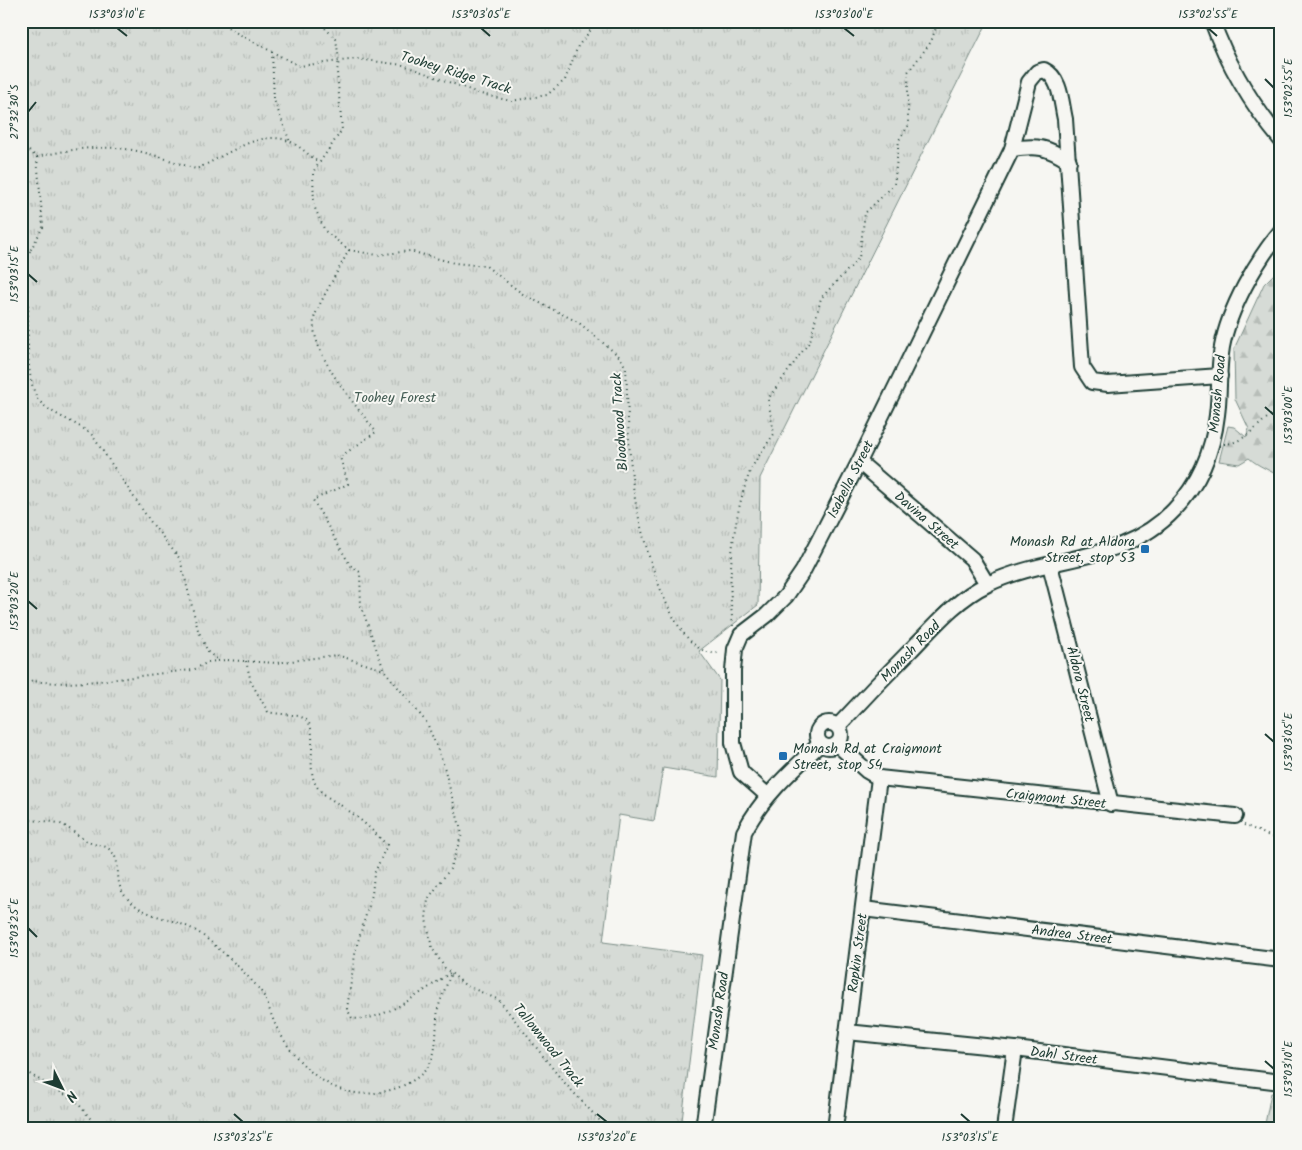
<svg xmlns="http://www.w3.org/2000/svg" width="1302" height="1150" font-family="Kalam,sans-serif">
	<style>
		.forest { fill: url(#forest-firs); stroke: #7a8c85 }
		.park { fill: url(#park-tufts); stroke: #7a8c85 }
		.lines { fill: none; stroke-linecap: round; stroke-linejoin: round }
		.minor-casing { stroke: #1f3d34; stroke-width: 18 }
		.path { stroke: #1f3d34; stroke-width: 2; stroke-dasharray: 1 4; stroke-linecap: butt }
		.minor { stroke: #f6f6f2; stroke-width: 14 }
		.ticks { fill: none; stroke: #1f3d34; stroke-width: 2 }
		.poi-dot { fill: #1f6fb2; stroke: #f6f6f2; stroke-width: 2 }
		.labels { text-anchor: middle; stroke-width: 4; stroke-linejoin: round; paint-order: stroke }
		.street-label { font-size: 14px; fill: #1f3d34; stroke: #f6f6f2 }
		.park-label { font-size: 14px; fill: #445d54; stroke: #f6f6f2 }
		.poi-label { font-size: 14px; fill: #1f3d34; stroke: #f6f6f2; text-anchor: end }
		.neatline { fill: none; stroke: #1f3d34; stroke-width: 2 }
		.ticks-label { font-size: 12px; text-anchor: middle; fill: #1f3d34 }
	</style>
	<defs>
		<pattern id="forest-firs" width="22" height="20" patternUnits="userSpaceOnUse" patternTransform="scale(1.25)"><rect width="22" height="20" fill="#d6dbd6"/><path d="M5 1l3.5 6h-7zM16 11l3.5 6h-7z" fill="#b7bdb8"/></pattern>
		<pattern id="park-tufts" width="24" height="20" patternUnits="userSpaceOnUse" patternTransform="scale(1.25)"><rect width="24" height="20" fill="#d6dbd6"/><path d="M3 7l-1-3M5 7V3M7 7l1-3M15 17l-1-3M17 17v-4M19 17l1-3" fill="none" stroke="#b7bdb8"/></pattern>
	</defs>
	<rect width="100%" height="100%" fill="#f6f6f2"/>
	<filter id="ink" filterUnits="userSpaceOnUse"><feTurbulence type="fractalNoise" baseFrequency=".02" numOctaves="2"/><feDisplacementMap in="SourceGraphic" scale="10" xChannelSelector="R" yChannelSelector="G"/><feConvolveMatrix kernelMatrix="1 2 1 2 8 2 1 2 1" color-interpolation-filters="sRGB"/></filter>
	<g filter="url(#ink)">
		<path class="forest" d="M1281,267V478C1271,470 1259,467 1249,458L1239,464L1219,461L1228,426L1234,427L1246,437L1249,429L1235,399L1234,349L1264,284Z"/>
		<g class="park">
			<path d="M21,21H988L760,478L758,605L699,651L720,680L718,777L663,768L654,821L619,815L603,942L702,955L681,1129H21Z"/>
			<path d="M1271,1093L1281,1094V1129H1264Z"/>
		</g>
		<g class="lines">
			<defs>
				<g id="minor">
					<path d="M1212,21C1228,65 1251,104 1281,140"/>
					<path d="M1012,149C1038,145 1047,147 1069,161"/>
					<path d="M859,462L972,559L987,584"/>
					<path d="M1050,565L1111,804"/>
					<circle cx="829" cy="735" r="12"/>
					<path d="M838,726C862,700 886,675 911,650C934,626 958,598 988,584C1051,554 1123,564 1174,510C1199,484 1213,451 1217,415C1220,393 1218,370 1222,347C1229,309 1256,261 1281,231"/>
					<path d="M837,744L867,771L879,778L1235,816"/>
					<path d="M767,795L741,772L733,743V671L735,649L741,635L767,615L786,596L803,571L859,462L1012,149L1029,82L1037,72L1044,70C1061,78 1061,102 1065,119L1082,367L1092,382L1108,384L1220,376"/>
					<path d="M863,909L1281,960"/>
					<path d="M847,1032L1015,1049L1281,1082"/>
					<path d="M703,1129L744,832C762,797 791,771 820,744"/>
					<path d="M835,1129L879,778"/>
					<path d="M1004,1129L1015,1049"/>
				</g>
			</defs>
			<use href="#minor" class="minor-casing"/>
			<g class="path">
				<path d="M220,21L233,31L299,66L357,59L403,65L481,94L511,101L547,95L565,80L578,46L598,21"/>
				<path d="M318,21L336,39L339,60L337,72L342,130L313,172L314,206L325,231L349,250L377,255L410,251L454,263L486,266L524,295L578,322L620,357L626,368C628,409 628,452 634,493C639,527 672,666 721,652"/>
				<path d="M272,52L274,100L290,142"/>
				<path d="M21,145L37,157L43,227L30,251H21"/>
				<path d="M37,157C69,149 105,144 137,151C157,155 177,163 196,169C224,158 259,127 291,142C301,147 310,156 319,163"/>
				<path d="M349,250C343,262 315,310 314,319C310,354 356,405 376,432L340,457L348,484L313,500L350,565L360,572L361,606L384,670L427,723L443,763L462,834L450,869L428,899L426,919L432,948L445,968L465,985L499,1000L561,1079L603,1124L604,1129"/>
				<path d="M30,251C28,256 26,261 25,266C24,277 28,289 28,301C29,327 24,377 38,399C48,414 76,421 92,435L150,521L180,559L198,630L208,652L219,661"/>
				<path d="M1224,444C1250,443 1262,414 1281,412"/>
				<path d="M733,626C727,579 732,522 748,477C753,462 765,447 774,434L768,399L810,341L821,298L859,258L865,213L894,185L899,140L908,126V72L931,42L938,21"/>
				<path d="M246,661L251,682L268,712C279,715 296,713 305,719C320,729 305,767 316,785C322,796 337,802 346,809C361,819 374,832 387,845L374,874L372,895L356,948L347,1009L352,1018C380,1025 427,988 450,973"/>
				<path d="M21,679C74,690 139,674 193,670L208,662L226,660L276,663L337,655L384,670"/>
				<path d="M21,818C34,822 46,820 58,823C70,827 79,838 91,843C98,846 105,844 111,851C124,864 111,883 128,899C148,920 180,918 202,935C217,946 249,976 260,990C267,999 270,1013 275,1024C295,1064 332,1102 381,1092C398,1089 416,1082 427,1068C439,1053 435,1027 438,1009C441,997 447,985 451,973"/>
				<path d="M1244,825L1281,841"/>
				<path d="M21,1069L76,1101L99,1129"/>
			</g>
			<use href="#minor" class="minor"/>
		</g>
	</g>
	<path class="ticks" d="M117,28L127,36M481,28L490,36M844,28L854,36M1208,28L1217,36M1265,79L1274,88M28,112L36,102M28,274L37,282M1265,407L1274,415M28,601L37,609M1265,734L1274,742M28,928L37,937M1265,1061L1274,1069M234,1114L243,1122M597,1114L607,1122M961,1114L970,1122"/>
	<g class="poi-dot">
		<rect x="1140" y="544" width="10" height="10" rx="2.5"/>
		<rect x="778" y="751" width="10" height="10" rx="2.5"/>
	</g>
	<g class="labels">
		<g class="street-label">
			<text transform="translate(456 72) rotate(17)" y="5">Toohey Ridge Track</text>
			<text transform="translate(1217 394) rotate(-85)" y="5">Monash Road</text>
			<text transform="translate(619 422) rotate(-94)" y="5">Bloodwood Track</text>
			<text transform="translate(850 479) rotate(-63)" y="5">Isabella Street</text>
			<text transform="translate(927 520) rotate(41)" y="5">Davina Street</text>
			<text transform="translate(910 651) rotate(-46)" y="5">Monash Road</text>
			<text transform="translate(1081 684) rotate(76)" y="5">Aldora Street</text>
			<text transform="translate(1056 798) rotate(6)" y="5">Craigmont Street</text>
			<text transform="translate(1072 934) rotate(7)" y="5">Andrea Street</text>
			<text transform="translate(857 953) rotate(-83)" y="5">Rapkin Street</text>
			<text transform="translate(718 1011) rotate(-82)" y="5">Monash Road</text>
			<text transform="translate(549 1045) rotate(51)" y="5">Tallowwood Track</text>
			<text transform="translate(1064 1055) rotate(7)" y="5">Dahl Street</text>
		</g>
		<g class="park-label">
			<text x="395" y="402">Toohey Forest</text>
		</g>
		<g class="poi-label">
			<text x="1135" y="546">Monash Rd at Aldora<tspan x="1135" dy="16">Street, stop 53</tspan></text>
			<text x="793" y="753" text-anchor="start">Monash Rd at Craigmont<tspan x="793" dy="16">Street, stop 54</tspan></text>
		</g>
	</g>
	<rect width="1302" height="1150" fill="none" stroke="#f6f6f2" stroke-width="55"/>
	<g transform="translate(62 1088) rotate(132)" stroke="#f6f6f2" stroke-width="4" paint-order="stroke">
	<path d="M0-4L9 19L0 12L-9 19Z" fill="#1f3d34"/>
	<text y="-8" font-size="14" font-weight="bold" text-anchor="middle" fill="#1f3d34">N</text>
	</g>
	<rect x="28" y="28" width="1246" height="1094" class="neatline"/>
	<g class="ticks-label">
		<text x="117" y="18">153°03'10"E</text>
		<text x="481" y="18">153°03'05"E</text>
		<text x="844" y="18">153°03'00"E</text>
		<text x="1208" y="18">153°02'55"E</text>
		<text transform="translate(1288 88) rotate(-90)" y="4">153°02'55"E</text>
		<text transform="translate(14 112) rotate(-90)" y="4">27°32'30"S</text>
		<text transform="translate(14 274) rotate(-90)" y="4">153°03'15"E</text>
		<text transform="translate(1288 415) rotate(-90)" y="4">153°03'00"E</text>
		<text transform="translate(14 601) rotate(-90)" y="4">153°03'20"E</text>
		<text transform="translate(1288 742) rotate(-90)" y="4">153°03'05"E</text>
		<text transform="translate(14 928) rotate(-90)" y="4">153°03'25"E</text>
		<text transform="translate(1288 1069) rotate(-90)" y="4">153°03'10"E</text>
		<text x="243" y="1141">153°03'25"E</text>
		<text x="607" y="1141">153°03'20"E</text>
		<text x="970" y="1141">153°03'15"E</text>
	</g>
</svg>
